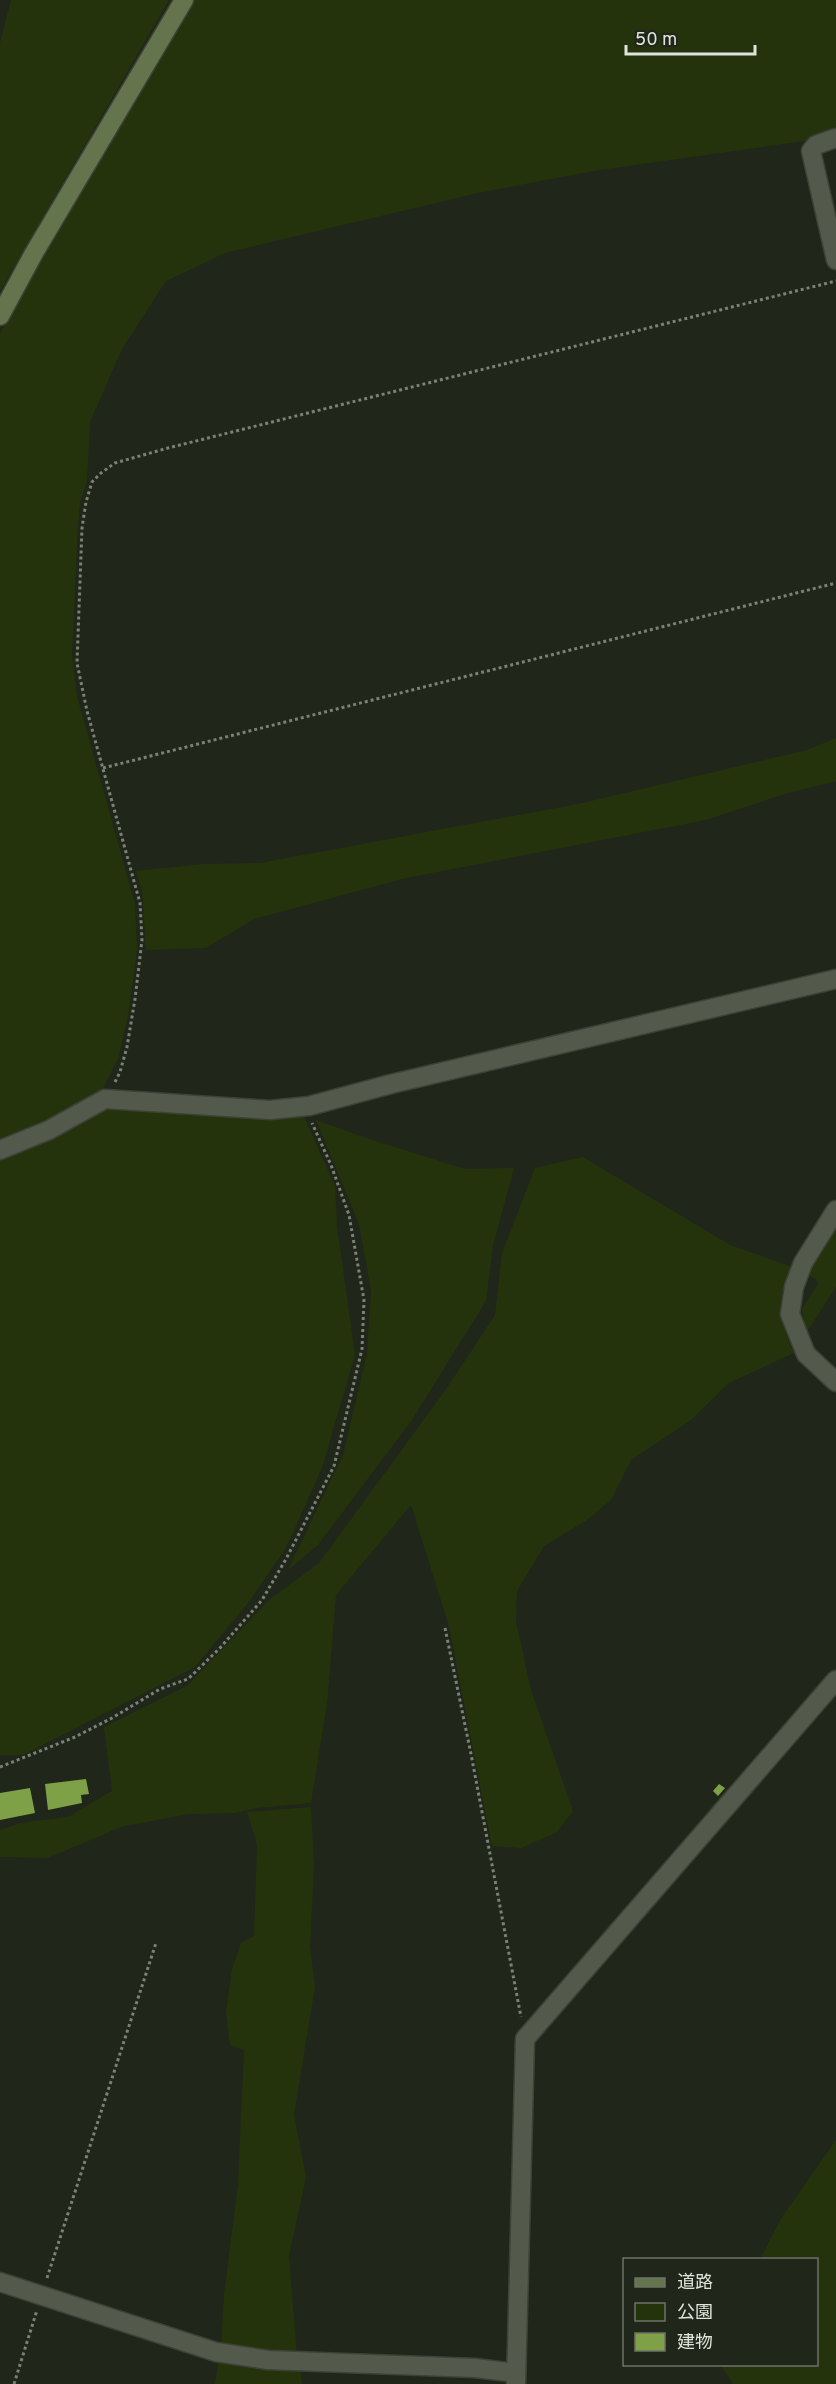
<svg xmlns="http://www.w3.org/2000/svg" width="836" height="2384" font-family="Overpass,'Noto Sans JP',sans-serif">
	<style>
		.green { fill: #25330d }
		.building { fill: #7ea047 }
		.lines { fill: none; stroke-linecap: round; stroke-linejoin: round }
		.street-casing { stroke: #3d4238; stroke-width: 21 }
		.secondary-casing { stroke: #3d4238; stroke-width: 21 }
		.path { stroke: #7b8175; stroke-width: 3; stroke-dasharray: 3 3; stroke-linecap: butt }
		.street { stroke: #545a4b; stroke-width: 18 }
		.secondary { stroke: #64744d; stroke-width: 18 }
	</style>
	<rect width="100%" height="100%" fill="#202619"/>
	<g class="green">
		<path d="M11,0H169L0,291V43Z"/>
		<path d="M193,0H836V132L804,141L593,171L478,193L225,253L166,281L122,349L90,422L87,481L80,503L78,524L72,655L77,696L135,904L137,949L129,1011L119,1056L102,1090L90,1102L0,1144V333Z"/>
		<path d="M836,738V781L788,793L706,820L406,878L254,919L206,948L146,950L142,891L136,871L204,864L260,863L578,804L807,750Z"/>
		<path d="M108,1107L302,1112L335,1186L337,1226L355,1355L322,1468L286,1548L248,1603L195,1667L23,1755H0V1154Z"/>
		<path d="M316,1120L369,1139L465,1169L514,1168L493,1246L486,1301L412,1420L318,1545L288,1570L343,1455L367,1354L371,1291L359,1224Z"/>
		<path d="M583,1157L730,1245L792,1267C775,1294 780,1325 794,1353L729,1383L691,1420L631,1460L611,1500L587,1520L544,1546L517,1591L516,1621L531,1690L573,1811L557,1832L521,1848L492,1846L449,1626L411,1505L336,1595L327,1704L311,1803L257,1808L234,1813L188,1814L121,1827L48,1858L0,1857V1830L20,1823L68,1817L112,1791L104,1727L187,1686L269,1600L319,1563L444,1392L495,1315L502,1253L535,1168Z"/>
		<path d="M836,1222V1287L806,1333L802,1309L818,1285L817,1280L809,1275L808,1271Z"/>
		<path d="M311,1807L314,1865L310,1947L315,1987L294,2114L306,2178L289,2256L297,2357L221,2348L224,2295L238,2184L244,2050L230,2045L226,2012L232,1969L241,1943L254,1936L257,1844L247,1812Z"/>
		<path d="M836,2140V2384H733L720,2365L816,2364V2260L760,2259L782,2217Z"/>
		<path d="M219,2358L300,2368L302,2384H215Z"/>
	</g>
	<g class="building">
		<path d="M86,1779L89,1794L81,1795L82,1803L48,1810L45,1784Z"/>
		<path d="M719,1784L725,1788L718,1796L713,1791Z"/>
		<path d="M30,1788L35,1813L0,1820V1793Z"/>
	</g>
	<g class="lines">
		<defs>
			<g id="street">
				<path d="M836,138L816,145L811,151L836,260"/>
				<path d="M0,1150L49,1130L105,1099L270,1110L309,1106L391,1084L836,979"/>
				<path d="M836,1210L803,1263L794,1287L790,1314L806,1354L836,1382"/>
				<path d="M0,2282L216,2352L268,2360L475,2368L516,2373"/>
				<path d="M516,2384L525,2039L836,1680"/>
			</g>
			<path id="secondary" d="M0,316L34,253L184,0"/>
		</defs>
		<use href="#street" class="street-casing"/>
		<use href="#secondary" class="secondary-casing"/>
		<g class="path">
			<path d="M103,768L836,583"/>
			<path d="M115,1082L120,1072L127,1047L135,999L142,940L140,903L87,711L77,663L82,528L86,502L92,482L101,473L115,463L168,448L836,281"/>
			<path d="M445,1628L471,1754L521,2017"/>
			<path d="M0,1767L75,1737L112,1718L160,1689L188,1679L220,1648L262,1600L286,1559L334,1466L362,1349L364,1300L349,1215L331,1165L312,1123"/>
			<path d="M47,2278L156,1943"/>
			<path d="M14,2384L37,2310"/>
		</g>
		<use href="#street" class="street"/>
		<use href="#secondary" class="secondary"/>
	</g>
	<rect x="623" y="2258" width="195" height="108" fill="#202619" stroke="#6d7267" stroke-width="1.5"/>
	<rect x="635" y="2278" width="30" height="9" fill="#64744d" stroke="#6d7267" stroke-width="1.5"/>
	<text x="677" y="2288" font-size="18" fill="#e0e4db">道路</text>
	<rect x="635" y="2303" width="30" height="18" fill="#25330d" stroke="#6d7267" stroke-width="1.5"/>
	<text x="677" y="2318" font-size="18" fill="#e0e4db">公園</text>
	<rect x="635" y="2333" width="30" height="18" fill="#7ea047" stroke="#6d7267" stroke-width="1.5"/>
	<text x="677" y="2348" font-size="18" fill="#e0e4db">建物</text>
	<path d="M626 45v9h129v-9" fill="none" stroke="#e0e4db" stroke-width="3"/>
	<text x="635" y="45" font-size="18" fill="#e0e4db" stroke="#202619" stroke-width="4.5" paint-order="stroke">50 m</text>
</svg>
